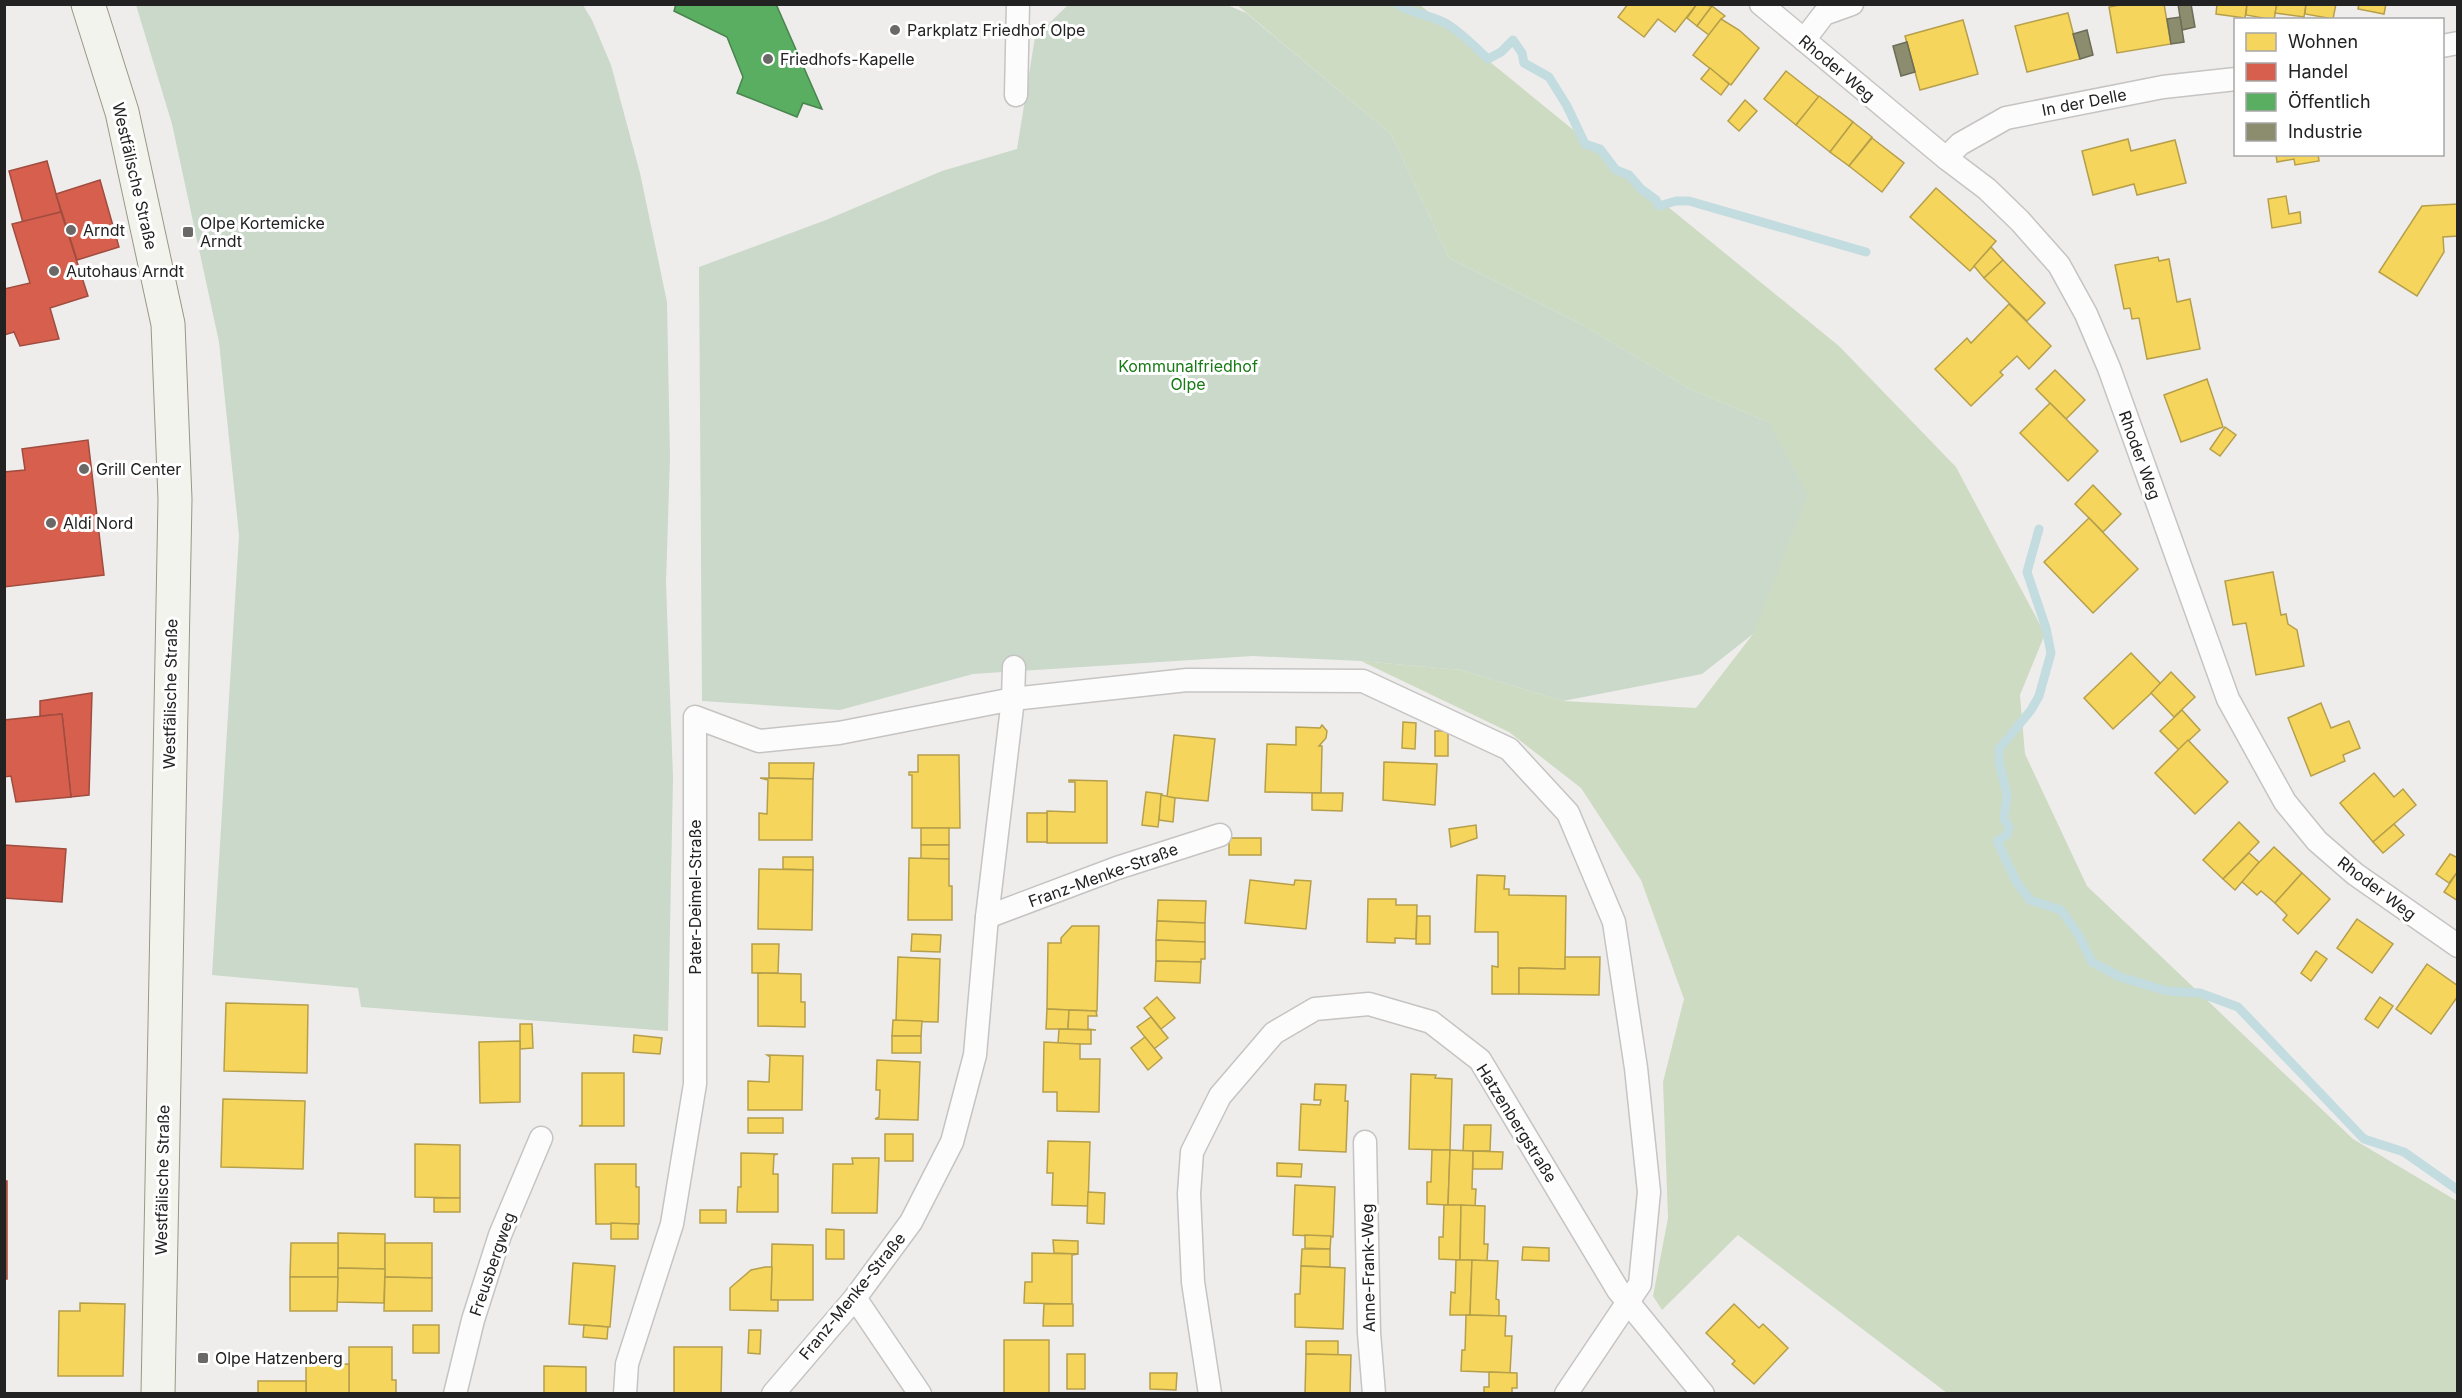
<svg xmlns="http://www.w3.org/2000/svg" width="2462" height="1398" font-family="Inter,sans-serif">
	<style>
		.forest { fill: #cedbc3 }
		.cemetery { fill: #cad9c9 }
		.homes { fill: #f6d55c; stroke: #b69f4b; stroke-width: 1.5 }
		.shops { fill: #d6604d; stroke: #a04d40; stroke-width: 1.5 }
		.public { fill: #5aae61; stroke: #49844e; stroke-width: 1.5 }
		.industry { fill: #8c8c6e; stroke: #6c6c57; stroke-width: 1.5 }
		.lines { fill: none; stroke-linecap: round; stroke-linejoin: round }
		.stream { stroke: #c2dce0; stroke-width: 9 }
		.street-casing { stroke: #c5c4c3; stroke-width: 25 }
		.secondary-casing { stroke: #999884; stroke-width: 35 }
		.street { stroke: #fdfcfc; stroke-width: 22 }
		.secondary { stroke: #f3f3ed; stroke-width: 33 }
		.poi-dot { fill: #6a6968; stroke: #fff; stroke-width: 2 }
		.labels { text-anchor: middle; stroke-width: 6; stroke-linejoin: round; paint-order: stroke }
		.poi-label { font-size: 16px; fill: #222; stroke: #fff; text-anchor: start }
		.street-label { font-size: 16px; fill: #222; stroke: #fff }
		.park-label { font-size: 16px; fill: #177a15; stroke: #fff }
	</style>
	<rect width="100%" height="100%" fill="#efedeb"/>
	<path class="forest" d="M1237,5H1420L1839,346L1956,467L2045,634L2020,695L2025,754L2087,886L2353,1139L2457,1201V1393H1947L1738,1235L1662,1310L1653,1296L1668,1218L1663,1082L1684,999L1641,880L1581,788L1509,732L1361,661L1461,670L1563,701L1696,708L1753,634L1770,423L1690,389L1581,324L1449,258L1391,134Z"/>
	<g class="cemetery">
		<path d="M583,5L592,20L611,65L640,173L667,302L670,458L666,583L673,778L668,1031L361,1007L358,988L212,975L239,535L219,342L172,124L136,5Z"/>
		<path d="M1068,5H1227L1246,13L1391,134L1449,258L1581,324L1690,389L1770,423L1808,495L1753,634L1702,674L1563,701L1461,670L1361,661L1253,656L973,674L840,710L702,701L699,267L826,220L942,171L1017,149L1035,37Z"/>
	</g>
	<g class="homes">
		<path d="M1628,4H1697L1675,32L1658,19L1644,37L1618,17Z"/>
		<path d="M1697,4L1712,6L1697,26L1687,18Z"/>
		<path d="M2125,4H2164L2171,44L2117,53L2109,7Z"/>
		<path d="M2217,4H2247L2245,18L2216,14Z"/>
		<path d="M2247,4H2277L2274,20L2246,15Z"/>
		<path d="M2277,4H2306L2304,17L2275,13Z"/>
		<path d="M2306,4H2336L2333,19L2305,14Z"/>
		<path d="M2359,4H2386L2384,14L2358,9Z"/>
		<path d="M1712,6L1725,16L1721,19L1709,35L1697,26Z"/>
		<path d="M2068,13L2080,59L2027,72L2015,26Z"/>
		<path d="M1721,19L1739,30L1759,48L1731,85L1693,55Z"/>
		<path d="M1963,20L1978,74L1920,90L1905,36Z"/>
		<path d="M1710,68L1729,84L1721,95L1701,79Z"/>
		<path d="M1786,71L1819,97L1796,125L1764,99Z"/>
		<path d="M1819,96L1853,122L1830,152L1796,125Z"/>
		<path d="M1745,100L1757,111L1739,131L1728,121Z"/>
		<path d="M1853,122L1872,137L1849,166L1830,152Z"/>
		<path d="M1872,138L1904,163L1882,192L1849,166Z"/>
		<path d="M2128,139L2131,151L2175,140L2186,183L2137,195L2134,184L2093,195L2082,151Z"/>
		<path d="M2276,154H2318L2319,161L2295,165L2294,159L2277,162Z"/>
		<path d="M1936,188L1996,241L1970,271L1910,217Z"/>
		<path d="M2286,196L2289,214L2300,212L2301,223L2272,228L2268,199Z"/>
		<path d="M2458,204V236L2443,237L2444,252L2417,296L2379,272L2422,206Z"/>
		<path d="M1991,247L2003,260L1984,278L1974,266Z"/>
		<path d="M2158,257L2159,261L2169,259L2177,302L2190,299L2200,349L2147,359L2139,318L2132,319L2130,308L2124,309L2115,265Z"/>
		<path d="M2003,260L2045,303L2027,321L1984,278Z"/>
		<path d="M2009,304L2051,346L2029,369L2017,356L2000,372L2003,375L1971,406L1935,369L1967,338L1971,343Z"/>
		<path d="M2055,370L2085,400L2066,419L2036,389Z"/>
		<path d="M2207,379L2223,427L2181,442L2164,395Z"/>
		<path d="M2050,403L2098,451L2068,481L2020,433Z"/>
		<path d="M2225,427L2236,435L2220,456L2210,449Z"/>
		<path d="M2093,485L2121,514L2103,532L2075,504Z"/>
		<path d="M2089,518L2138,569L2093,613L2044,562Z"/>
		<path d="M2273,572L2281,615L2286,614L2288,624L2297,630L2304,666L2256,675L2246,623L2233,625L2225,581Z"/>
		<path d="M2131,653L2161,684L2113,729L2084,698Z"/>
		<path d="M2171,672L2195,697L2174,717L2151,693Z"/>
		<path d="M2321,703L2331,728L2349,721L2360,748L2343,755L2345,761L2311,776L2288,718Z"/>
		<path d="M2182,710L2200,730L2179,750L2160,731Z"/>
		<path d="M1403,722L1416,723L1415,749L1402,748Z"/>
		<path d="M1322,725L1327,731L1326,738L1319,746H1322L1321,793L1265,792L1267,744L1296,745V727L1320,728Z"/>
		<rect x="1435" y="731" width="13" height="25"/>
		<path d="M1174,735L1215,739L1208,801L1167,797Z"/>
		<path d="M2188,740L2228,782L2195,814L2155,773Z"/>
		<path d="M918,755H959L960,828H912V775H909V772H918Z"/>
		<path d="M1384,762L1437,764L1435,805L1383,800Z"/>
		<path d="M769,763H814L813,779L769,778Z"/>
		<path d="M2374,773L2394,797L2403,789L2416,805L2373,842L2340,803Z"/>
		<path d="M760,778L813,779L812,840H759V813L767,814L768,780Z"/>
		<path d="M1069,780L1107,781V843H1047V811L1075,812V782H1069Z"/>
		<path d="M1146,792L1162,794L1158,827L1142,825Z"/>
		<path d="M1312,793H1343L1342,811L1312,810Z"/>
		<path d="M1161,795L1175,798L1173,822L1159,820Z"/>
		<rect x="1027" y="813" width="20" height="29"/>
		<path d="M2239,822L2259,842L2223,879L2203,860Z"/>
		<path d="M2394,824L2404,835L2383,853L2373,842Z"/>
		<path d="M1476,825L1477,838L1451,847L1449,829Z"/>
		<rect x="921" y="828" width="28" height="17"/>
		<rect x="1229" y="838" width="32" height="17"/>
		<rect x="921" y="845" width="28" height="14"/>
		<path d="M2274,847L2302,873L2275,903L2261,891L2257,895L2241,881Z"/>
		<path d="M2249,853L2259,862L2235,890L2223,879Z"/>
		<path d="M2450,854L2458,858V871L2449,883L2436,874Z"/>
		<path d="M783,857H813V870L783,869Z"/>
		<path d="M909,858L949,859V886H952V920H908Z"/>
		<path d="M759,869L813,870L812,930L758,929Z"/>
		<path d="M2458,871V901L2444,892Z"/>
		<path d="M2302,873L2330,899L2298,934L2283,920L2287,915L2275,903Z"/>
		<path d="M1477,875L1505,876L1504,889H1509V895L1566,896L1565,969L1519,968V994H1492V966L1498,967V932H1475Z"/>
		<path d="M1250,880L1294,885L1295,880L1311,881L1306,929L1245,923Z"/>
		<path d="M1368,899H1396V905H1417L1416,939L1395,938V943L1367,942Z"/>
		<path d="M1158,900L1206,901L1205,923L1157,921Z"/>
		<path d="M1417,916H1430V944H1416Z"/>
		<path d="M2357,919L2393,944L2372,973L2337,948Z"/>
		<path d="M1157,921L1205,923V942L1156,940Z"/>
		<path d="M1072,926H1099L1097,1011L1047,1009L1048,943H1061V938Z"/>
		<path d="M912,934L941,935L940,952L911,951Z"/>
		<path d="M1156,940L1205,942V959H1201V962L1156,961Z"/>
		<path d="M752,944H779L778,973H752Z"/>
		<path d="M2316,951L2327,959L2311,981L2301,973Z"/>
		<path d="M898,957L940,959L938,1022L896,1021Z"/>
		<path d="M1565,957H1600L1599,995L1519,994V968L1565,969Z"/>
		<path d="M1156,961L1201,962L1200,983L1155,981Z"/>
		<path d="M2427,964L2458,986V996L2431,1034L2396,1009Z"/>
		<path d="M758,973L801,974V1002H805V1027L758,1026Z"/>
		<path d="M1157,997L1175,1018L1161,1029L1144,1008Z"/>
		<path d="M2380,997L2393,1006L2378,1028L2365,1019Z"/>
		<path d="M226,1003L308,1005L307,1073L224,1071Z"/>
		<path d="M1047,1009L1069,1010L1068,1029H1046Z"/>
		<path d="M1069,1010L1096,1011L1097,1016H1088V1029L1096,1030L1068,1029Z"/>
		<path d="M1151,1017L1168,1038L1154,1049L1137,1027Z"/>
		<path d="M893,1020L922,1021L921,1036H892Z"/>
		<path d="M520,1024H532L533,1048L520,1049Z"/>
		<path d="M1059,1029L1091,1030V1044H1058Z"/>
		<path d="M634,1035L662,1038L660,1054L633,1052Z"/>
		<rect x="892" y="1036" width="29" height="17"/>
		<path d="M1145,1037L1162,1058L1148,1070L1131,1048Z"/>
		<path d="M520,1041V1102L480,1103L479,1042Z"/>
		<path d="M1044,1042L1080,1044V1059H1100L1099,1112L1057,1111V1092H1043Z"/>
		<path d="M767,1055L803,1056L802,1110H748V1081L769,1082L770,1057Z"/>
		<path d="M877,1060L920,1062L918,1120L875,1119L879,1117L880,1090H876Z"/>
		<path d="M582,1073H624V1126H579L582,1125Z"/>
		<path d="M1411,1074L1436,1075L1435,1078L1452,1079L1450,1150L1409,1149Z"/>
		<path d="M1315,1084L1346,1085L1345,1101H1348L1346,1152L1299,1150L1301,1104L1320,1105L1321,1100H1314Z"/>
		<path d="M223,1099L305,1101L303,1169L221,1167Z"/>
		<rect x="748" y="1118" width="35" height="15"/>
		<path d="M1464,1125H1491L1490,1151H1463Z"/>
		<rect x="885" y="1134" width="28" height="27"/>
		<path d="M1048,1141L1090,1142L1088,1206L1052,1205L1053,1173H1047Z"/>
		<path d="M415,1144L460,1145V1198L415,1197Z"/>
		<path d="M1432,1150H1450L1448,1205L1427,1204V1182H1431Z"/>
		<path d="M1450,1150L1473,1151L1472,1189H1476L1475,1206L1448,1205Z"/>
		<path d="M1473,1151L1503,1152L1502,1169H1473Z"/>
		<path d="M741,1153L778,1154L774,1155L773,1174H778V1212H737L738,1187H741Z"/>
		<path d="M852,1158H879L877,1213H832L833,1164H853Z"/>
		<path d="M1277,1163L1302,1164L1301,1177L1277,1176Z"/>
		<path d="M595,1164H636V1187H639V1224H596Z"/>
		<path d="M1295,1185L1335,1187L1333,1237L1293,1235Z"/>
		<path d="M1088,1192L1105,1193L1104,1224L1087,1223Z"/>
		<rect x="434" y="1198" width="26" height="14"/>
		<path d="M1444,1205H1461L1460,1260L1439,1259V1237H1443Z"/>
		<path d="M1461,1205L1485,1206L1484,1244H1488L1487,1261L1460,1260Z"/>
		<rect x="700" y="1210" width="26" height="13"/>
		<path d="M611,1223L638,1224V1239H611Z"/>
		<path d="M826,1229L844,1230V1259H826Z"/>
		<path d="M338,1233L385,1234V1269L338,1268Z"/>
		<path d="M1305,1235L1331,1236L1330,1249L1305,1248Z"/>
		<path d="M1053,1240L1078,1241V1254L1054,1253Z"/>
		<path d="M291,1243H338V1277H290Z"/>
		<path d="M385,1243H432V1278L385,1277Z"/>
		<path d="M772,1244L813,1245V1300H771Z"/>
		<path d="M1523,1247L1549,1248V1261L1522,1260Z"/>
		<path d="M1302,1249H1330V1267L1301,1266Z"/>
		<path d="M1032,1253L1078,1254L1072,1255V1304L1024,1303L1025,1282H1032Z"/>
		<path d="M1456,1260H1472L1470,1315H1450L1451,1292L1455,1293Z"/>
		<path d="M1472,1260L1498,1261L1496,1299L1499,1300V1316L1470,1315Z"/>
		<path d="M573,1263L615,1266L610,1327L569,1324Z"/>
		<path d="M1301,1266L1345,1268L1343,1329L1295,1327V1294H1300Z"/>
		<path d="M765,1267H772L771,1300H778V1311L730,1310V1288L751,1270Z"/>
		<path d="M338,1268L385,1269L384,1303L337,1302Z"/>
		<path d="M290,1277H338L337,1311H290Z"/>
		<path d="M385,1277L432,1278V1311H384Z"/>
		<path d="M80,1303L125,1304L123,1376H58L59,1311H80Z"/>
		<path d="M1044,1304H1073V1326H1043Z"/>
		<path d="M1734,1304L1759,1328L1763,1324L1788,1348L1754,1384L1732,1364L1735,1361L1706,1333Z"/>
		<path d="M1466,1315L1506,1316L1505,1336H1512L1510,1373L1461,1371L1462,1350H1465Z"/>
		<rect x="413" y="1325" width="26" height="28"/>
		<path d="M584,1325L608,1327L607,1339L583,1337Z"/>
		<path d="M749,1330H761L760,1354L748,1353Z"/>
		<rect x="1004" y="1340" width="45" height="54"/>
		<path d="M1306,1341H1338V1355L1306,1354Z"/>
		<path d="M349,1347H392V1380H396V1394H349Z"/>
		<path d="M674,1347H722L721,1394H674Z"/>
		<rect x="1067" y="1354" width="18" height="35"/>
		<path d="M1306,1354L1351,1355L1350,1394H1305Z"/>
		<path d="M349,1364V1394H306V1365Z"/>
		<path d="M544,1366L586,1367V1394H544Z"/>
		<path d="M1489,1372L1517,1373V1388H1512V1394H1484V1387H1489Z"/>
		<path d="M1150,1373H1177L1176,1390L1150,1389Z"/>
		<rect x="258" y="1381" width="48" height="13"/>
	</g>
	<g class="shops">
		<path d="M47,161L61,212L23,223L9,171Z"/>
		<path d="M100,180L119,247L77,260L56,194Z"/>
		<path d="M61,212L88,296L50,308L59,339L20,346L14,332L4,335V289L30,283L12,224Z"/>
		<path d="M88,440L104,575L4,587V472L25,470L22,449Z"/>
		<path d="M92,693L89,795L71,797L62,714L40,716V701Z"/>
		<path d="M62,714L71,797L16,802L11,776L4,777V720Z"/>
		<path d="M4,845L66,849L62,902L4,898Z"/>
		<rect x="4" y="1181" width="3" height="98"/>
	</g>
	<path class="public" d="M676,4H776L822,109L803,103L797,117L737,93L743,77L727,37L674,11Z"/>
	<g class="industry">
		<path d="M2178,4H2191L2195,27L2182,30Z"/>
		<path d="M2180,17L2184,42L2171,44L2167,19Z"/>
		<path d="M2087,30L2093,55L2080,59L2073,34Z"/>
		<path d="M1907,42L1915,72L1901,76L1893,46Z"/>
	</g>
	<g class="lines">
		<g class="stream">
			<path d="M1397,4C1412,14 1431,15 1447,24C1462,33 1475,47 1488,59L1501,52L1513,40L1522,53L1524,63L1549,77L1567,106L1585,144L1600,149L1616,170L1629,175L1641,189L1656,200L1659,206L1676,201H1689L1866,252"/>
			<path d="M2039,529L2027,572L2046,628L2051,653L2039,696L2031,710L1999,749V761L2007,795L2004,819L2009,827L2007,835L1997,841L2017,883L2030,900L2061,910L2078,934L2092,962L2120,977L2167,991L2200,993L2238,1007L2364,1139L2404,1152L2458,1190"/>
		</g>
		<defs>
			<g id="street">
				<path d="M1761,4L1946,158L1987,189L2020,221L2059,265L2086,314L2109,368L2228,699L2285,802L2317,841L2355,874L2458,946"/>
				<path d="M1804,40L1824,14L1852,4"/>
				<path d="M2442,46L2458,43"/>
				<path d="M1016,95L1018,4"/>
				<path d="M1946,158L1960,144L2006,118L2163,87L2236,79"/>
				<path d="M987,917L1117,868L1220,835"/>
				<path d="M1365,1142L1369,1333L1374,1394"/>
				<path d="M855,1298L920,1394"/>
				<path d="M455,1394L473,1320L500,1235L541,1138"/>
				<path d="M625,1394L627,1364L672,1224L695,1084V717L759,741L839,733L1013,699L1187,680L1363,681L1509,749L1568,813L1614,922L1636,1068L1649,1192L1640,1284L1566,1394"/>
				<path d="M773,1394L855,1298L911,1222L952,1142L975,1055L987,917L1013,699L1014,667"/>
				<path d="M1210,1394L1193,1282L1189,1194L1192,1152L1220,1096L1274,1033L1315,1009L1369,1004L1431,1022L1480,1060L1618,1290L1703,1394"/>
			</g>
			<path id="secondary" d="M88,4L122,112L168,324L175,499L158,1394"/>
		</defs>
		<use href="#street" class="street-casing"/>
		<use href="#secondary" class="secondary-casing"/>
		<use href="#street" class="street"/>
		<use href="#secondary" class="secondary"/>
	</g>
	<g class="poi-dot">
		<circle cx="895" cy="30" r="6"/>
		<circle cx="768" cy="59" r="6"/>
		<circle cx="71" cy="230" r="6"/>
		<rect x="182" y="226" width="12" height="12" rx="3"/>
		<circle cx="54" cy="271" r="6"/>
		<circle cx="84" cy="469" r="6"/>
		<circle cx="51" cy="523" r="6"/>
		<rect x="197" y="1352" width="12" height="12" rx="3"/>
	</g>
	<g class="labels">
		<g class="poi-label">
			<text x="907" y="36">Parkplatz Friedhof Olpe</text>
			<text x="780" y="65">Friedhofs-Kapelle</text>
			<text x="200" y="229">Olpe Kortemicke<tspan x="200" dy="18">Arndt</tspan></text>
			<text x="83" y="236">Arndt</text>
			<text x="66" y="277">Autohaus Arndt</text>
			<text x="96" y="475">Grill Center</text>
			<text x="63" y="529">Aldi Nord</text>
			<text x="215" y="1364">Olpe Hatzenberg</text>
		</g>
		<g class="street-label">
			<text transform="translate(1837 68) rotate(40)" y="6">Rhoder Weg</text>
			<text transform="translate(2084 102) rotate(-11)" y="6">In der Delle</text>
			<text transform="translate(135 176) rotate(77)" y="6">Westfälische Straße</text>
			<text transform="translate(2140 455) rotate(70)" y="6">Rhoder Weg</text>
			<text transform="translate(170 694) rotate(-89)" y="6">Westfälische Straße</text>
			<text transform="translate(1103 875) rotate(-20)" y="6">Franz-Menke-Straße</text>
			<text transform="translate(2377 888) rotate(37)" y="6">Rhoder Weg</text>
			<text transform="translate(695 897) rotate(-90)" y="6">Pater-Deimel-Straße</text>
			<text transform="translate(1517 1123) rotate(58)" y="6">Hatzenbergstraße</text>
			<text transform="translate(162 1180) rotate(-89)" y="6">Westfälische Straße</text>
			<text transform="translate(492 1264) rotate(-71)" y="6">Freusbergweg</text>
			<text transform="translate(1368 1268) rotate(-91)" y="6">Anne-Frank-Weg</text>
			<text transform="translate(852 1296) rotate(-51)" y="6">Franz-Menke-Straße</text>
		</g>
		<g class="park-label">
			<text x="1188" y="372">Kommunalfriedhof<tspan x="1188" dy="18">Olpe</tspan></text>
		</g>
	</g>
	<rect width="2462" height="1398" fill="none" stroke="#222222" stroke-width="12"/>
	<rect x="2234" y="18" width="210" height="138" fill="#ffffff" stroke="#a7a7a7" stroke-width="1.5"/>
	<rect x="2246" y="33" width="30" height="18" fill="#f6d55c" stroke="#a7a7a7" stroke-width="1.5"/>
	<text x="2288" y="48" font-size="18" fill="#222222">Wohnen</text>
	<rect x="2246" y="63" width="30" height="18" fill="#d6604d" stroke="#a7a7a7" stroke-width="1.5"/>
	<text x="2288" y="78" font-size="18" fill="#222222">Handel</text>
	<rect x="2246" y="93" width="30" height="18" fill="#5aae61" stroke="#a7a7a7" stroke-width="1.5"/>
	<text x="2288" y="108" font-size="18" fill="#222222">Öffentlich</text>
	<rect x="2246" y="123" width="30" height="18" fill="#8c8c6e" stroke="#a7a7a7" stroke-width="1.5"/>
	<text x="2288" y="138" font-size="18" fill="#222222">Industrie</text>
</svg>
